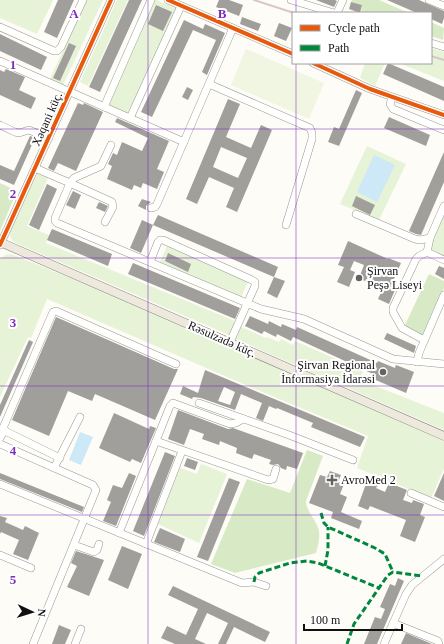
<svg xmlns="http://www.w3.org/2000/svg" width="444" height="644" font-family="Georgia,serif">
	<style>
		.green { fill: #e7f3d7 }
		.forest { fill: #d8eac5 }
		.pitch { fill: #f0f6e1 }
		.water { fill: #cde8f7 }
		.building { fill: #a19f9c; fill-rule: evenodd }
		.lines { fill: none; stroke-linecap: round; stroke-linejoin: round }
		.minor-casing { stroke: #979795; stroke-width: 8 }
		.major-casing { stroke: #858482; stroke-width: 9 }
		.minor { stroke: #fffffe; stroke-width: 7 }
		.major { stroke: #ede9dc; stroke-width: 8 }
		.rail { stroke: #d9c6c7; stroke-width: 2 }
		.quiet { stroke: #00873e; stroke-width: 3; stroke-dasharray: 6 3; stroke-linecap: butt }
		.cycleway-casing { stroke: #fff; stroke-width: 6 }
		.cycleway { stroke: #e8590c; stroke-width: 4 }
		.grid { fill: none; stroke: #7b2cbf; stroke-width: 1; stroke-opacity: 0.55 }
		.poi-dot { fill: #646362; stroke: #fff; stroke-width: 1.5 }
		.labels { text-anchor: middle; stroke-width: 4; stroke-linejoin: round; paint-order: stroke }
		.street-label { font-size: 12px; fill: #111; stroke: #fff }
		.poi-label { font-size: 12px; fill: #111; stroke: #fff; text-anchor: start }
		.grid-label { font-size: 13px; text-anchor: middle; font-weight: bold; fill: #7b2cbf; stroke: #fff; stroke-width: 4; stroke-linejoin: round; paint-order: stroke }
	</style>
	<rect width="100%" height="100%" fill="#fdfcf7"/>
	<g class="green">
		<path d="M0,0H53L37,34L0,18Z"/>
		<path d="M86,0H103L63,85L50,79Z"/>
		<path d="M117,0H128L88,86L80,82Z"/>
		<path d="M154,0H157L177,9L127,114L108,105Z"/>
		<path d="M431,48L444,52V81L399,63H431Z"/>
		<path d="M365,63H385L375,86L360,78Z"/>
		<path d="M367,146L406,164L379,220L340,204Z"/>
		<path d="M37,173L48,178L27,226L49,235L46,243L235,321L229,335L18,244C12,241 10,239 10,232Z"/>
		<path d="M444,214V256L431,250L432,242Z"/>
		<path d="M167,246L248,281L241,298L159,264Z"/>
		<path d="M11,254L93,287L444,440V469L431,498L357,468L368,436L248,386L47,299L31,338L28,337L0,397V259L5,255Z"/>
		<path d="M241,327L266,338L267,337L279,342L281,339L293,345L295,341L363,371L360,380L444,413V430L236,339Z"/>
		<path d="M201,464L227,474L199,543L158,524L180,468L197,474Z"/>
	</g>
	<g class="forest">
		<path d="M352,0H379L409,13H361L362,5L351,2Z"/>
		<path d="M431,22L444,28L443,40L431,36Z"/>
		<path d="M0,183L17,191L0,231Z"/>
		<path d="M429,274L444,281V288L423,337L404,327Z"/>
		<path d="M307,450L323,456L306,501C306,511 315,518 318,528C321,536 318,545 316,553L235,573L211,564L247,479L290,493Z"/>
	</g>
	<path class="pitch" d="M246,49L324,83L309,119L231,85Z"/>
	<g class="water">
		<path d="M374,155L395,165L377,202L357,192Z"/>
		<path d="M80,432L93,437L81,465L69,460Z"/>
	</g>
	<g class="building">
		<path d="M58,0H74L57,38L44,32Z"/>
		<path d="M129,0H142L100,92L89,87Z"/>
		<path d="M219,0H229L243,5L239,16L216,7Z"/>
		<path d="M316,0H335L337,1L334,7Z"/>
		<path d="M387,0H419L444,11V18L442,24L431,19V13H417Z"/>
		<path d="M351,2L362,5L360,13L349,9Z"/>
		<path d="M156,5L172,12L163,31L148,24Z"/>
		<path d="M242,17L261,24L258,31L240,24Z"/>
		<path d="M184,20L203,29L205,24L225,33L207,75L202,72L216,40L193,30L152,117L141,112Z"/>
		<path d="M279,23L292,28L286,41L274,36Z"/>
		<path d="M0,34L47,57L41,70L0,51Z"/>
		<path d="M69,43L76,46L60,81L53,78Z"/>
		<path d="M388,63L444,87V101L383,74Z"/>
		<path d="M6,69L25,77L19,90L36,98L31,109L0,95V70L4,72Z"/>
		<path d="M187,87L193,90L188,100L182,97Z"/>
		<path d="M356,90L362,93L339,146L328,142L334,127L339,129Z"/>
		<path d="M228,99L240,104L226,137L251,148L261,125L272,130L237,212L226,207L234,188L209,177L197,204L186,199ZM221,147L247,158L238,178L213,167Z"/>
		<path d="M78,103L83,105L84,103L103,112L76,171L58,163L54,171L48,168Z"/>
		<path d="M389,117L430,135L426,146L384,128Z"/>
		<path d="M117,118L169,141L157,169L164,172L157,189L143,183L141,188L134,185L132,190L107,179L112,166L108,164L113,153L117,155L122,142L142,151L148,138L115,122Z"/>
		<path d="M30,136L35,138L14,185L0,179V165L14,171Z"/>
		<path d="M444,152V182L421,235L416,234L409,231Z"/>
		<path d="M47,184L57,189L39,230L29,225Z"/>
		<path d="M73,191L81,195L75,209L66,205Z"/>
		<path d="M356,196L375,205L370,215L352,206Z"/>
		<path d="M142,199L151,202L146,206V210L138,206Z"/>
		<path d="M99,202L108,206L105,212L96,208Z"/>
		<path d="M158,215L278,267L274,277L153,225Z"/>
		<path d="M142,220L153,225L141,253L130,248Z"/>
		<path d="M52,229L112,254L108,266L47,240Z"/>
		<path d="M348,241L388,259V258L401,263L390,288L395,290L389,304L378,299L384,286L371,280L369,283L359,278L364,265L354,261L350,270L355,272L349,287L337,282L344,267L338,265Z"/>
		<path d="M168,253L191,264L188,272L165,261Z"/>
		<path d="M133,263L240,308L235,319L128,274Z"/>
		<path d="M439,266L444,268V279L435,274Z"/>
		<path d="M274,277L285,281L277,298L267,293Z"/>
		<path d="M250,316L268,324L269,321L281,327L282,324L296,330L297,327L377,363L378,361L395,368L396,365L414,372L406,393L371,378L373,374L293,337L291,341L277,334L276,337L264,331L262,334L245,326Z"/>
		<path d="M56,317L174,369H178L155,420L95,394L92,401L68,391L49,436L12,420Z"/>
		<path d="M387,333L416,346L414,353L384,339Z"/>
		<path d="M29,340L33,342L0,417V405Z"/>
		<path d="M205,370L365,437L360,447L311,427L313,423L277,408L276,409L269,406L263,421L256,418L262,403L241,394L235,410L201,398L193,397L192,399L180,394L183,386L198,393ZM224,387L235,392L230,405L218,401Z"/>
		<path d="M178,410L228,429L233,428L303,453L297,469L287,466L286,470L281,468L278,464L273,465L269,464L271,460L254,454L252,459L236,453L237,448L220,441L219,445L202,439L204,434L190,429L184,445L168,439Z"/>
		<path d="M114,413L149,429L150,426L156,428L141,463L132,459L130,462L99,448Z"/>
		<path d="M165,452L175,456L144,536L133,531Z"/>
		<path d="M187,458L198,462L195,470L184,466Z"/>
		<path d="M330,471L341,475L338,482L344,484L340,494L347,497L341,512L362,521L359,529L331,518L333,512L309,503L320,475L327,477Z"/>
		<path d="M0,473L84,507L82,512L0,479Z"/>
		<path d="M129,473L136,476L116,526L103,521L111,502L107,500L113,485L122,488Z"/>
		<path d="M444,473V501L434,496Z"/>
		<path d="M229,478L240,482L208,561L197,557Z"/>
		<path d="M367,481L378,485L376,488L385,492L389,483L402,488L407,490L403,500L412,503L413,500L424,504L420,515L425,517L415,542L400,536L406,520L370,506L368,510L358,506Z"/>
		<path d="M0,516L7,518L5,522L23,530L25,526L39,533L28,560L13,554L19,540L1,532L0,534Z"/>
		<path d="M160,528L185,539L180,552L154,542Z"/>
		<path d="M122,546L142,554L128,589L108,580Z"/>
		<path d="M76,551L104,560L89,596L67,587L77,566L71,563Z"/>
		<path d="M398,578L404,581L377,644H364L375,617L381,619L385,609L380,607L390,584L395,586Z"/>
		<path d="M173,586L270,632L265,642L234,627L226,644H218L228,623L207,613L195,639L206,644H175L161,638L167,626L186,635L198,609L168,595Z"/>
		<path d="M59,625L71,630L65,644H52Z"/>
		<path d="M406,633L432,644H401Z"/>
	</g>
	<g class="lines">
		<defs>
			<g id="minor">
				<path d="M168,0L293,54"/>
				<path d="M291,0L334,13"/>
				<path d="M429,0L444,6"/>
				<path d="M337,13L343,0"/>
				<path d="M0,27L54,51H57L61,47L83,0"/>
				<path d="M431,43L444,47"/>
				<path d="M0,61L184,142"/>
				<path d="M313,63L370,89L444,115"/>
				<path d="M209,84L310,128L312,133V139L286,225"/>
				<path d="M392,97L390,104L393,109L444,130"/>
				<path d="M104,107L151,0"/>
				<path d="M130,118L181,6"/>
				<path d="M0,125L15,132L19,133L29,130L49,138"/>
				<path d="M35,168L70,183L55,218V221L57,223L261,309L304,319L393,359L444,364"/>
				<path d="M151,208L155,207L157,204L233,28"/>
				<path d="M356,214L415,239L420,240L430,238"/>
				<path d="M105,222L113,207L112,202L70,183L74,178L101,166L111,145"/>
				<path d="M0,245L111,0"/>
				<path d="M427,252L430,238L444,206"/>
				<path d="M150,262L158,242L160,240H163L252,280L255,282V286L230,342"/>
				<path d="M424,340L402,328L393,312V308L416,259L419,256L427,252L444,260"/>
				<path d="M417,362L419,353L444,295"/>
				<path d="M199,403L289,435L353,460"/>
				<path d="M0,438L4,431"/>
				<path d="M156,441L268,480L273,479L276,469"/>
				<path d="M0,444L93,485L96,490L33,644"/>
				<path d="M60,458L7,432L3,428L53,312L56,311L176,364"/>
				<path d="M54,468L80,417"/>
				<path d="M0,484L242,583L254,582L266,586"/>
				<path d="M411,493L444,507"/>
				<path d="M119,533L170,406L173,403L230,424L236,423L243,419"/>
				<path d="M146,544L182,451"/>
				<path d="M74,545L94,552L97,550L99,544"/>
				<path d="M0,555L31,568"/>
				<path d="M393,623L438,641L439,644"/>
				<path d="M75,644L81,629"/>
				<path d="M384,644L406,594L412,585L444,559"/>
			</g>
			<path id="major" d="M0,242L444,436"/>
		</defs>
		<use href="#minor" class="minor-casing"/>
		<use href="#major" class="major-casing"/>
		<use href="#minor" class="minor"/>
		<use href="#major" class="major"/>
		<g class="rail">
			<path d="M254,0L294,13"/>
			<path d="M431,56L444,60"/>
		</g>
		<g class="quiet">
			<path d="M321,513L324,523L328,527L375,548L385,554L393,572"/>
			<path d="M325,566L328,550V527"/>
			<path d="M254,582L255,577L259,573L290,563L307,561L318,563L379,588"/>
			<path d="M347,644L354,624L388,575L393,572L422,576"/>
		</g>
		<defs>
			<g id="cycleway">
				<path d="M168,0L293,54"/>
				<path d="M313,63L370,89L444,115"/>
				<path d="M0,245L111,0"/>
			</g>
		</defs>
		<use href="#cycleway" class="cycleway-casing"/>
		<use href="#cycleway" class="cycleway"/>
	</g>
	<path class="grid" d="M148,0V644M296,0V13M296,63V644M0,129H444M0,258H444M0,386H444M0,515H444"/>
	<g class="poi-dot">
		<circle cx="359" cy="278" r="4"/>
		<circle cx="383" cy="372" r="4"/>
		<path d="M330 474h4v4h4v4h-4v4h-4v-4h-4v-4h4z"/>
	</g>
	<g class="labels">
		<g class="street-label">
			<text transform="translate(47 119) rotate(-66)" y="4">Xəqani küç.</text>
			<text transform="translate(222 339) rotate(24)" y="4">Rəsulzadə küç.</text>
		</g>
		<g class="poi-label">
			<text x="367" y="275">Şirvan<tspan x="367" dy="14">Peşə Liseyi</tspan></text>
			<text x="375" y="369" text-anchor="end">Şirvan Regional<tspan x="375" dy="14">İnformasiya İdarəsi</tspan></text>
			<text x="341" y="484">AvroMed 2</text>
		</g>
	</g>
	<g class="grid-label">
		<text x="74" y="18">A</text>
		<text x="222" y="18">B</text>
		<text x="13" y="69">1</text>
		<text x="13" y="198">2</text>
		<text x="13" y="327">3</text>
		<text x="13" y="455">4</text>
		<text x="13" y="584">5</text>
	</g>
	<rect x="292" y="12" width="140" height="52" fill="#ffffff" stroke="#a0a0a0"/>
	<rect x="300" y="25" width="20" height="6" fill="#e8590c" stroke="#a0a0a0"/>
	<text x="328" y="32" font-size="12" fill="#111111">Cycle path</text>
	<rect x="300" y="45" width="20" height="6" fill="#00873e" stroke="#a0a0a0"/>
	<text x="328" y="52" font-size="12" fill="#111111">Path</text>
	<g transform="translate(32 612) rotate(94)" stroke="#ffffff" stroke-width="3" paint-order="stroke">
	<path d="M0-3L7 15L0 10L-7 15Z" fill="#111111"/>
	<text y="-6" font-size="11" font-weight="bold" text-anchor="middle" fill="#111111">N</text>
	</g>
	<path d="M304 624v6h98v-6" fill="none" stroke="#111111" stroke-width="2"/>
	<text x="310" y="624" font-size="12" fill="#111111" stroke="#ffffff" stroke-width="3" paint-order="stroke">100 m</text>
</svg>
